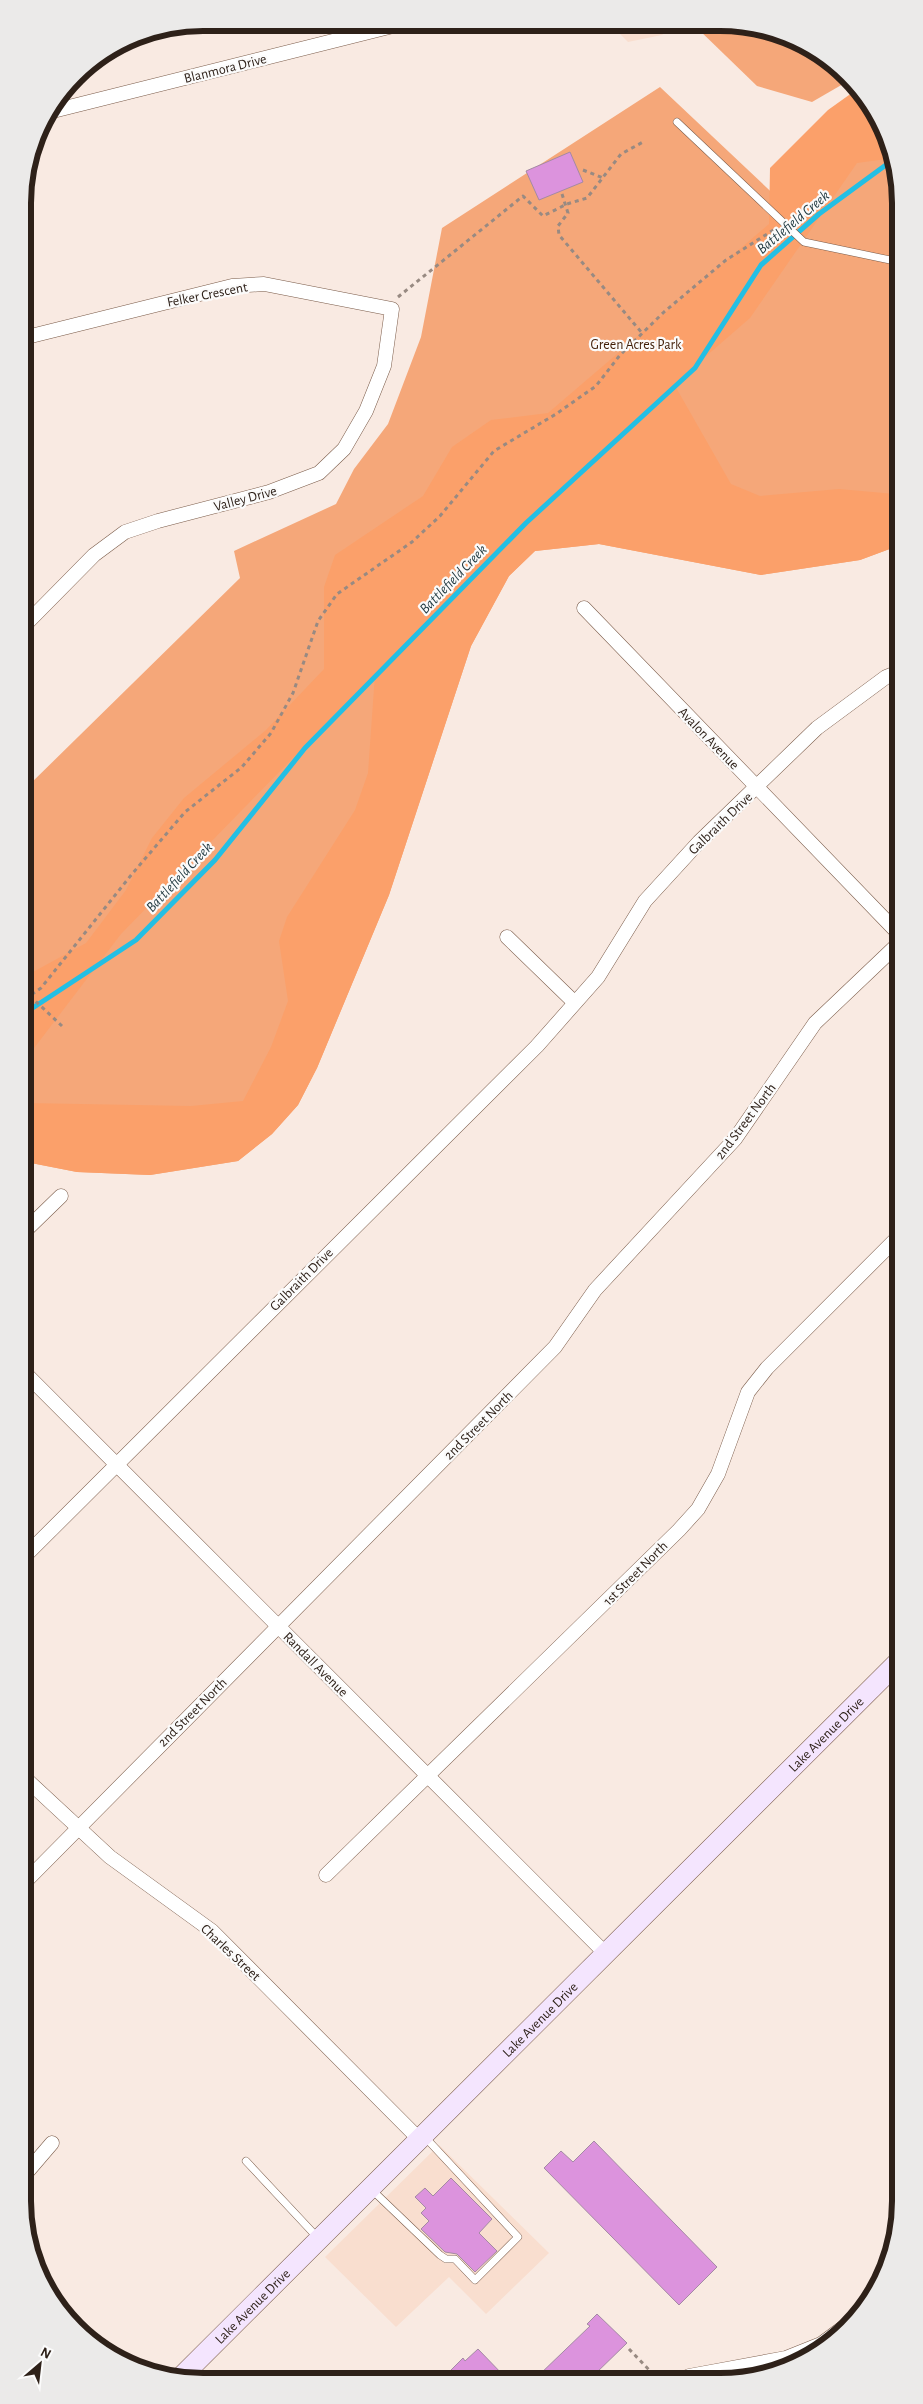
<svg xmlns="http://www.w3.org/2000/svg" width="923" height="2404" font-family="'Alegreya Sans',sans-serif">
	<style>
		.built { fill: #f9decf }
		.green { fill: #f5a779 }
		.forest { fill: #fba06a }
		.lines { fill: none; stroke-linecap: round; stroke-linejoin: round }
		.stream { stroke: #23bfe4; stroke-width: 5 }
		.building { fill: #dc93dd; stroke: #a48aa4 }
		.lane-casing { stroke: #7b5c4a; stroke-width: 8 }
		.street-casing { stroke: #7b5c4a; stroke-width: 15 }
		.secondary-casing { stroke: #7b5c4a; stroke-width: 21 }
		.path { stroke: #988a82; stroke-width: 3; stroke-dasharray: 4 4; stroke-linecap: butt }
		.lane { stroke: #fff; stroke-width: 7 }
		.street { stroke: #fff; stroke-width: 14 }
		.secondary { stroke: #f4e5fe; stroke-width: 20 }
		.labels { text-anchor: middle; stroke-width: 4.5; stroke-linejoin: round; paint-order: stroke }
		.street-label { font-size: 14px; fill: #2e2119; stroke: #fbfbfb }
		.park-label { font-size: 14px; fill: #421f08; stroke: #fbfbfb }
		.water-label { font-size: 15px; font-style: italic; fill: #243c43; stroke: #fbfbfb }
		.rim { fill: none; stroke: #2e2119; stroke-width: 6 }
	</style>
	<rect width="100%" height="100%" fill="#f9eae2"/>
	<g class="built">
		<path d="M611,25H674L662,35L628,42Z"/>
		<path d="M439,2145L549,2253L486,2314L449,2277L396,2327L325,2257Z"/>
	</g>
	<g class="green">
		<path d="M695,26H755L800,41L847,75L850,80L812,102L757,86Z"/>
		<path d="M660,87L800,219L881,134L894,157L895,547L860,560L761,575L599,544L535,551L509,576L471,646L389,895L317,1068L298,1105L272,1134L238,1161L150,1175L77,1172L26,1162L25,789L240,578L234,551L336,504L354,469L388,424L421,337L442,228Z"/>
	</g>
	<path class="forest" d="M856,90L894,158L857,163L750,318L674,384L731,484L760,496L839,489L895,494V547L860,560L761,575L599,544L535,551L509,576L471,646L389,895L317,1068L298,1105L272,1134L238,1161L150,1175L77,1172L26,1162L25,1103L191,1106L243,1101L271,1047L288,1001L279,941L287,917L355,810L368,773L375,674L121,934L25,1060V980L33,972L86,943L126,890L152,838L184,798L266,730L324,669V587L335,555L423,496L452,447L491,420L548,413L769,224L770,168L828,110Z"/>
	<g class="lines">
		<path class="stream" d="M25,1013L136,940L215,860L305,748L526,523L695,368L761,265L819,214L894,159"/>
	</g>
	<g class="building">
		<path d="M570,152L583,182L539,200L526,171Z"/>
		<path d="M594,2141L717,2267L679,2305L544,2168L561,2151L573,2162Z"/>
		<path d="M451,2178L492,2219L479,2233L497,2251L475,2272L457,2254L445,2252L421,2229L429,2221L421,2213L426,2208L415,2197L425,2188L433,2196Z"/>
		<path d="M597,2314L627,2343L593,2376H538L590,2326L587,2324Z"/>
		<path d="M478,2349L505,2377H444L463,2358L465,2361Z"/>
	</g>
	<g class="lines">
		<defs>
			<g id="lane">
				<path d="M677,122L804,242L895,261"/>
				<path d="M246,2161L317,2237"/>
				<path d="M371,2189L440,2255L446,2259H455L475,2280L518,2237L424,2136"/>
			</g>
			<g id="street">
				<path d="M49,112L401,24"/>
				<path d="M23,338L232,286L264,284L392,309L384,366L366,411L344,449L319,473L269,492L158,521L125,532L94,555L24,626"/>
				<path d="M584,608L897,932"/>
				<path d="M507,937L574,1002"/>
				<path d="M26,1230L61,1196"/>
				<path d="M26,1374L606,1954"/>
				<path d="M27,1554L537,1046L598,977L645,901L699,842L817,728L886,677L896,673"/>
				<path d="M27,1780L110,1857L212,1931L420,2140"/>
				<path d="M326,1875L679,1530L698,1509L718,1474L748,1392L767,1368L897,1238"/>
				<path d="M28,1879L555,1347L595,1290L735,1139L815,1023L897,945"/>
				<path d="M28,2171L52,2143"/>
				<path d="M689,2376L786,2358L821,2344L856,2318"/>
			</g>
			<g id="secondary">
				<path id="s1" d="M180,2378L899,1661"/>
			</g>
		</defs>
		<use href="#lane" class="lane-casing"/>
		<use href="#street" class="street-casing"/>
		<use href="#secondary" class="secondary-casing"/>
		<g class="path">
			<path d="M583,170L603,178"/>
			<path d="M562,194L568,213L558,226L559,235L642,333"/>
			<path d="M398,297L523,196L543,216L567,204L587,198L621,154L643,142"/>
			<path d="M30,996L62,1026"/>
			<path d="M25,999L41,988L132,874L185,812L242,767L271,733L293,693L318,621L337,594L412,542L440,516L494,451L556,414L596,386L620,355L664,312L726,260L775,229"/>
			<path d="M629,2349L655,2376"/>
		</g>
		<use href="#lane" class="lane"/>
		<use href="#street" class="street"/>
		<use href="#secondary" class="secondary"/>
	</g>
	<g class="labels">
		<g class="street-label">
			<text transform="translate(225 68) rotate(-14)" y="5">Blanmora Drive</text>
			<text transform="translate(207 294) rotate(-11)" y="5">Felker Crescent</text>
			<text transform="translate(245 498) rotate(-15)" y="5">Valley Drive</text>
			<text transform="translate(709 738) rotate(46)" y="5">Avalon Avenue</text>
			<text transform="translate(720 823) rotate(-44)" y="5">Galbraith Drive</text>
			<text transform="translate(745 1121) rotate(-53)" y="5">2nd Street North</text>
			<text transform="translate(301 1279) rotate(-45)" y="5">Galbraith Drive</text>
			<text transform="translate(478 1425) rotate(-45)" y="5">2nd Street North</text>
			<text transform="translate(635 1573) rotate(-45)" y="5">1st Street North</text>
			<text transform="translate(316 1664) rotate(45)" y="5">Randall Avenue</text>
			<text transform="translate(192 1712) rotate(-45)" y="5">2nd Street North</text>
			<text dy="5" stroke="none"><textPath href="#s1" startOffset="912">Lake Avenue Drive</textPath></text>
			<text transform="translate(231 1952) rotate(43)" y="5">Charles Street</text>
			<text dy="5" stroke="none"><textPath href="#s1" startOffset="508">Lake Avenue Drive</textPath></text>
			<text dy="5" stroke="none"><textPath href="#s1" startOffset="102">Lake Avenue Drive</textPath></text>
		</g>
		<g class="park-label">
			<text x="636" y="349">Green Acres Park</text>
		</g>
		<g class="water-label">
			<text transform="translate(793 222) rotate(-40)" y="5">Battlefield Creek</text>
			<text transform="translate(453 579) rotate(-46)" y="5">Battlefield Creek</text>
			<text transform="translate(179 877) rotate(-47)" y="5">Battlefield Creek</text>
		</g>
	</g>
	<path d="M0 0H923V2404H0ZM203 31H720A172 172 0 0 1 892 203V2201A172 172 0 0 1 720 2373H203A172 172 0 0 1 31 2201V203A172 172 0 0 1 203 31Z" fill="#ebeae9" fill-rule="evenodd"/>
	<path class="rim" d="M203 31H720A172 172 0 0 1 892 203V2201A172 172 0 0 1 720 2373H203A172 172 0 0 1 31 2201V203A172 172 0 0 1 203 31Z"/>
	<g transform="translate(40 2364) rotate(28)" stroke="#fbfbfb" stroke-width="4" paint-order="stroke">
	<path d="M0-4L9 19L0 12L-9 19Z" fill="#2e2119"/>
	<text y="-8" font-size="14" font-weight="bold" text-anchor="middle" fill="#2e2119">N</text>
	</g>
</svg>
